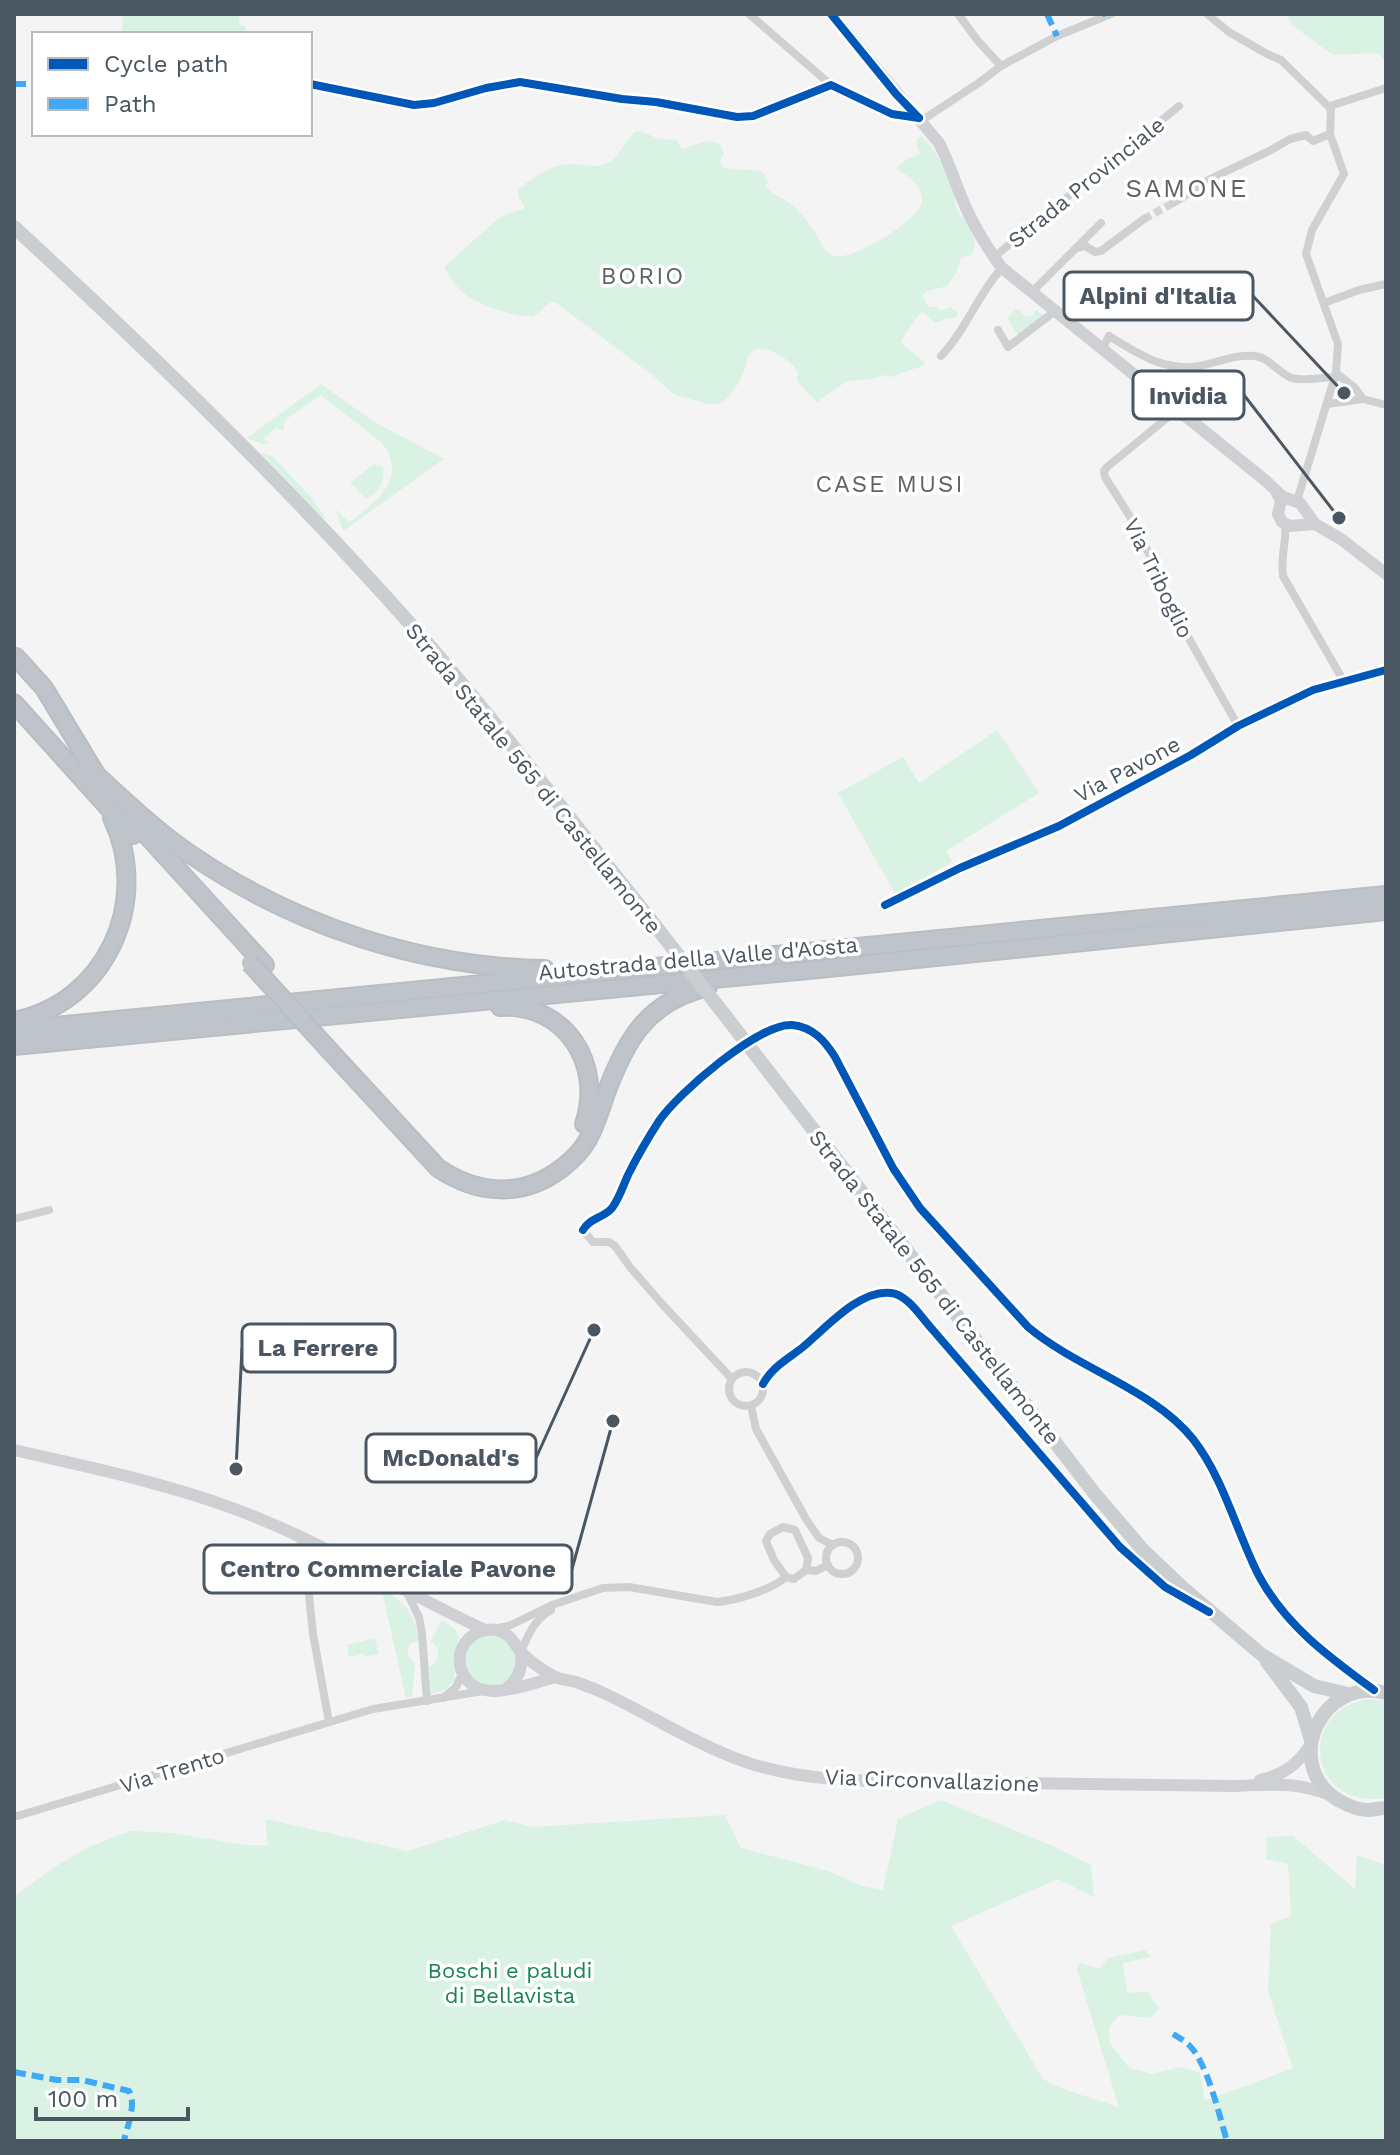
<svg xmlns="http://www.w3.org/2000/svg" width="1400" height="2155" font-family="'Work Sans',sans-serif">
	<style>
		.green { fill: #d9f2e3 }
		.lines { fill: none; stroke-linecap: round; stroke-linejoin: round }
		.minor-tunnel { stroke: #d2d4d7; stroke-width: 8; stroke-dasharray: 8 4; stroke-linecap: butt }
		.motorway-casing { stroke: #b9bec3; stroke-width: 20 }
		.minor { stroke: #ced0d2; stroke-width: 8 }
		.secondary { stroke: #ced0d4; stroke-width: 12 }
		.primary { stroke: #caced1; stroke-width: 14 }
		.motorway { stroke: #bec4c9; stroke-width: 16 }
		.motorway-bridge-casing { stroke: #b9bec3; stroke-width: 20; stroke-linecap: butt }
		.primary-bridge { stroke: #caced1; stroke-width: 14 }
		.motorway-bridge { stroke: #bec4c9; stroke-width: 16 }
		.quiet { stroke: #3fa9f5; stroke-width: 6; stroke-dasharray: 12 6; stroke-linecap: butt }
		.cycleway-casing { stroke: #fff; stroke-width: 13 }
		.cycleway { stroke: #0057b8; stroke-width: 8 }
		.labels { text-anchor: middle; stroke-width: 7; stroke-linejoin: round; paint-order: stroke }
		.street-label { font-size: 22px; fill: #4a5661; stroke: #fff }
		.park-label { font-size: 22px; fill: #17864f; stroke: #fff }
		.neighbourhood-label { font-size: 24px; letter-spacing: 2px; fill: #5f6368; stroke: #fff }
		.quarter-label { font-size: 26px; letter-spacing: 2px; fill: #5f6368; stroke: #fff }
		.leader { fill: none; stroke: #4a5661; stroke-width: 3 }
		.callout-dot { fill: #4a5661; stroke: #fff; stroke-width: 3 }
		.callout { fill: #fff; stroke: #4a5661; stroke-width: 3 }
		.callout-label { font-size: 24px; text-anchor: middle; font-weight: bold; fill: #4a5661 }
	</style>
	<rect width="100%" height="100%" fill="#f4f4f4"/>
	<g class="green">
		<path d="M123,14H240L239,24L245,26L247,34H122Z"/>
		<path d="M1287,14H1386V62L1378,53L1333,55L1292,25Z"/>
		<path d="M635,131L643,132L659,139L676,140L682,149L706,141L720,144L724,153L720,161L723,168L762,171L768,181L766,187C772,194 779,196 786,201C796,207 806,219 812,228C819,237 824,254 836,256C854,260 921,219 922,201C922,184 908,177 896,168L909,158L920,154L916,141L921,135C937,152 946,170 953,192C955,201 956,209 961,217L966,218L975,242L972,255L961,257L956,273L947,286L928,291L922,295L928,307H936L940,311L950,307L958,313L957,318L946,319L935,323L923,312L919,314L901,341L903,345L926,363L922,366L890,377L884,375L872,379L847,381L817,402C812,396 804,390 799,383C794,376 800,379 797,371C791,359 758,339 749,355C746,359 747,364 745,368C740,383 732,395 720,404H708L675,395L651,374L556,303L551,302L533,317C508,314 471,305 455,284C451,279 448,273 444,267L500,217L525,208L519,198L518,191C530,178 550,166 568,164C581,163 593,169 606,164C620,158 624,141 635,131Z"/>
		<path d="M1016,309H1018L1026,317L1032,316L1036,310L1045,316L1018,335L1007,318Z"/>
		<path d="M321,384L373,421L444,459L343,531L335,509L349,522C376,503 409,478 382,443L321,395L285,420L283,430H280L277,427L264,438L269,444H262L247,438Z"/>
		<path d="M261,453L272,456L310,496L326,518L321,517Z"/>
		<path d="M374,464L383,467C386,479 378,495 366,498L350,483Z"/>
		<path d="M997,730L1039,793L946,851L952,862L895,894L838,793L903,757L919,783Z"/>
		<path d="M382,1591C406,1600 415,1616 419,1641L410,1644C406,1653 408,1658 415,1664L412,1696L406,1698Z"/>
		<path d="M442,1620L455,1629L459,1637L453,1657L455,1679L446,1689L431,1694L429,1667C440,1661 442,1649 431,1641Z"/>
		<circle cx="491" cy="1661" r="26"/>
		<path d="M375,1638L379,1654L364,1657L363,1654L349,1657L347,1645Z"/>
		<path d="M1366,1699L1386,1701V1798C1312,1811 1293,1715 1366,1699Z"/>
		<path d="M941,1800L1053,1846L1091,1865L1094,1897L1058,1879L951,1926L1043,2079C1067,2093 1094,2097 1119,2108L1077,1969L1081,1963L1099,1969L1108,1958L1145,1950L1151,1957L1123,1963L1127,1993L1147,1991L1159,2008L1151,2018L1119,2015L1109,2028L1110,2043L1129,2068L1152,2074L1179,2067L1200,2072L1205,2101L1293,2068L1268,1991L1271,1924L1291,1916L1288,1864L1266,1859L1267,1837L1293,1836L1355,1889L1357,1855L1386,1865V2141H14V1897L53,1868L89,1847L130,1831L173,1833L245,1845H268L265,1819L408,1851L505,1820L532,1827L725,1815L741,1848L828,1871L862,1886L883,1890L898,1819Z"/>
	</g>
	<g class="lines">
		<g class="minor-tunnel">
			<path d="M1144,219L1173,203"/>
			<path d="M728,1057L749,1043"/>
		</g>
		<defs>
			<g id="motorway">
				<path d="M16,657L44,688L99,779"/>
				<path d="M14,703L133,835"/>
				<path d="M94,773C126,802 157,832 193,856C296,926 420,967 545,969"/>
				<path d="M129,816L265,965"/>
				<path d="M500,1007C566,1003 604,1065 584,1124"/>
				<path d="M14,1021C106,1003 152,901 112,818"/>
				<path d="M14,1030L1386,895"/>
				<path d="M14,1046L819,969L1386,911"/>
				<path d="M330,1051L438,1168C478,1195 523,1198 562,1168C572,1160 581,1152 587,1141C595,1127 600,1111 605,1096C625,1041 647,1001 708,987"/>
			</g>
		</defs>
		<use href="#motorway" class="motorway-casing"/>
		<g class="minor">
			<path d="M749,14L831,85L892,114L919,118"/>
			<path d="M958,14L978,41L1001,66"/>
			<path d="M1207,14L1229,32L1267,54L1281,60L1331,109L1330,134L1344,174L1312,230L1306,254L1338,344L1336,373"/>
			<path d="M573,92L622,99L656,102L737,117L753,116L831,85"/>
			<path d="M1330,106L1386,88"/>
			<path d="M921,121L980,82L1001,66L1057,36L1111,14"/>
			<path d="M1208,180L1271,150L1290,139L1306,135L1313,141L1330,134"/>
			<path d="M1173,203L1196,189"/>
			<path d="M1077,248L1085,246L1095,252L1101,251L1144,219"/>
			<path d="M994,257L1179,106"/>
			<path d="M1032,292L1101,223"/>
			<path d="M1324,303L1359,290L1386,284"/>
			<path d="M998,330L1008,347L1055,311"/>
			<path d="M1102,349L1109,336C1138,354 1165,372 1200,366C1218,362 1236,354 1255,356C1270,358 1278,373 1292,378C1304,382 1322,377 1335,377"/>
			<path d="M941,356C966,330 978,294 1002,268"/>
			<path d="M1328,404L1363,399"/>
			<path d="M1178,409L1107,467L1104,471L1105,477L1139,531L1173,610L1238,726"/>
			<path d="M1297,501L1336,373L1355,388L1363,399L1386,405"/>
			<path d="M1285,525C1287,543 1280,555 1283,576L1343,680"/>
			<path d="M885,905L960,868L1059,826L1191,755L1238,726L1313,690L1386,670"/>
			<path d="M756,1038C779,1024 802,1020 823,1039C832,1047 837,1060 843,1070C860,1103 874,1137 893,1168C929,1227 981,1277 1028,1327C1078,1369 1152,1389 1192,1439C1224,1479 1236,1531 1259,1575C1285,1625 1329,1657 1374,1689"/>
			<path d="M728,1057C710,1070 691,1083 675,1100C658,1121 645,1145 631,1169C624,1181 620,1197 612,1208C604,1218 589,1218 583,1230L593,1242H609L615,1246L630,1267L663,1305L732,1379"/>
			<path d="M14,1219L49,1210"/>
			<circle cx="746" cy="1389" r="17"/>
			<path d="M763,1384C772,1367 788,1359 803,1347C825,1329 859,1289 891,1293C908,1295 921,1317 932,1329L1120,1547L1165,1587L1191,1602"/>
			<path d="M751,1406L756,1429L806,1519L819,1538L833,1545"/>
			<path d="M299,1537L305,1556L313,1634L329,1722"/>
			<circle cx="842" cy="1558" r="16"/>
			<path d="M786,1577L774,1560L766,1541L770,1534L783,1527L795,1530L808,1558L806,1570"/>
			<path d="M407,1593L419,1617L422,1634L427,1701"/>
			<path d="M495,1629L511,1625L552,1605L603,1588L629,1587L717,1602C737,1600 771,1590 786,1577L794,1579L806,1570L816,1571L828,1565"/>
			<path d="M521,1652C528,1635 534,1620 551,1610"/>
			<path d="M443,1698L456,1687L462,1674"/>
			<path d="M14,1817L373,1709L483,1691"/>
		</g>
		<g class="secondary">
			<path d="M831,14L939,143C950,164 956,186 966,208C976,230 988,249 1002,268L1266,481L1283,497L1300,503L1315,524L1341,539L1386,574"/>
			<path d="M1276,491L1281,501L1278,514L1282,522L1290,526L1315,524"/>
			<path d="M14,1450C87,1467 162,1482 232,1508C320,1540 401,1591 485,1630"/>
			<path d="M556,1677C530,1683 482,1705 465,1677C460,1670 459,1662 460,1654C464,1637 481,1627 497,1630C512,1634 514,1645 523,1654C531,1663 543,1670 553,1676C560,1680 569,1680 576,1682C588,1686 600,1691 610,1696C649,1715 686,1738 725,1754C770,1774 820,1779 869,1781L1233,1786C1270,1785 1295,1781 1330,1795"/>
			<path d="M507,1688C519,1678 523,1668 521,1652"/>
			<path d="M1260,1780C1284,1775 1298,1764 1311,1744"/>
		</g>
		<g class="primary">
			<path d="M14,227C153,355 288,486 413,627C496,721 572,822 650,919"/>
			<path d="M727,1018L1095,1494L1143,1550L1183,1588L1262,1655L1314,1686L1348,1694"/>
			<path d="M1267,1662L1301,1707L1311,1740"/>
			<path d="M1386,1693C1321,1676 1281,1764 1338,1800C1347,1805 1357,1810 1367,1810C1373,1810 1380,1808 1386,1808"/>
		</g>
		<use href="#motorway" class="motorway"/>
		<defs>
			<path id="motorway-bridge" d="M250,963L330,1051"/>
		</defs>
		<use href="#motorway-bridge" class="motorway-bridge-casing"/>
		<path class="primary-bridge" d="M650,919L727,1018"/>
		<use href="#motorway-bridge" class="motorway-bridge"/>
		<g class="quiet">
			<path d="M1047,14L1057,36"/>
			<path d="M1105,14L1106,16"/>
			<path d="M14,84H34"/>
			<path d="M1173,2034C1178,2037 1185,2041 1189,2045C1208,2064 1219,2115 1227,2141"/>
			<path d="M14,2072L57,2080H82L129,2091C137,2105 127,2126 124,2141"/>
		</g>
		<defs>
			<g id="cycleway">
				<path d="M831,14L896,94L919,118"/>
				<path d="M310,84L414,105L434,103L486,88L520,82L622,99L656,102L737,117L753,116L831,85L892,114L919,118"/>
				<path d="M885,905L960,868L1059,826L1191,755L1238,726L1313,690L1386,670"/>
				<path d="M583,1230C589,1218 604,1218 612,1208C619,1199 623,1186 628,1175C637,1157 648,1138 659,1121C677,1094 759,1023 792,1025C813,1027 825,1041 835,1057L893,1168L920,1208L1028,1327C1078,1369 1153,1389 1193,1439C1224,1479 1236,1531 1259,1576C1286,1626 1329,1657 1374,1690"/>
				<path d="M763,1384C772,1367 788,1359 803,1347C825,1329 859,1289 891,1293C908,1295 921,1317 932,1329L1120,1547L1165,1587L1209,1612"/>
			</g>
		</defs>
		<use href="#cycleway" class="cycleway-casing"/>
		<use href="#cycleway" class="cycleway"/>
	</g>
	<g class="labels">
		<g class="street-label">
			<text transform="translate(1086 182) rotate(-39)" y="8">Strada Provinciale</text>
			<text transform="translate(1159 578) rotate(64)" y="8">Via Triboglio</text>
			<text transform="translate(1127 769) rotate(-28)" y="8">Via Pavone</text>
			<text transform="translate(534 778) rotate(51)" y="8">Strada Statale 565 di Castellamonte</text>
			<text transform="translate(698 958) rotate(-5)" y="8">Autostrada della Valle d'Aosta</text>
			<text transform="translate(935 1287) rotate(52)" y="8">Strada Statale 565 di Castellamonte</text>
			<text transform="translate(172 1770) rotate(-17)" y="8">Via Trento</text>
			<text transform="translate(932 1780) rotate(2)" y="8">Via Circonvallazione</text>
		</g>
		<g class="park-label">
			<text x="510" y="1978">Boschi e paludi<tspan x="510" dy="25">di Bellavista</tspan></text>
		</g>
		<g class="neighbourhood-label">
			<text x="643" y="284">BORIO</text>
			<text x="890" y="492">CASE MUSI</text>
		</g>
		<g class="quarter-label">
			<text x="1187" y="197">SAMONE</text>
		</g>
	</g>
	<path class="leader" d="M1344 393L1253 296M1339 518L1244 395M236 1469L242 1348M594 1330L536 1458M613 1421L572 1569"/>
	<g class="callout-dot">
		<circle cx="1344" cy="393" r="8"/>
		<circle cx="1339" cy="518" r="8"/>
		<circle cx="236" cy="1469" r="8"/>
		<circle cx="594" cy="1330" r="8"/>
		<circle cx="613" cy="1421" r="8"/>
	</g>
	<g class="callout">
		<rect x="1064" y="272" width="189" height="48" rx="8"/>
		<rect x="1133" y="371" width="111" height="48" rx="8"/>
		<rect x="242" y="1324" width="153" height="48" rx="8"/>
		<rect x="366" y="1434" width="170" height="48" rx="8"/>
		<rect x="204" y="1545" width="368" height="48" rx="8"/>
	</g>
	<g class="callout-label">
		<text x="1158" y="304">Alpini d'Italia</text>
		<text x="1188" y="404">Invidia</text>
		<text x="318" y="1356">La Ferrere</text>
		<text x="451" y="1466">McDonald's</text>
		<text x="388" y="1577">Centro Commerciale Pavone</text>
	</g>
	<rect width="1400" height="2155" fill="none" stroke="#4a5661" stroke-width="32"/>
	<rect x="32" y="32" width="280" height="104" fill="#ffffff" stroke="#b7bbc0" stroke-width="2"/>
	<rect x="48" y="58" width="40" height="12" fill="#0057b8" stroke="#b7bbc0" stroke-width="2"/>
	<text x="104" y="72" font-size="24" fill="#4a5661">Cycle path</text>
	<rect x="48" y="98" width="40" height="12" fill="#3fa9f5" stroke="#b7bbc0" stroke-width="2"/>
	<text x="104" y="112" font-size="24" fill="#4a5661">Path</text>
	<path d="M36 2107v12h152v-12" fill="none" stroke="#4a5661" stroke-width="4"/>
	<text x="48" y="2107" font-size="24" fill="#4a5661" stroke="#ffffff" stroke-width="6" paint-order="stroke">100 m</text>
</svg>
